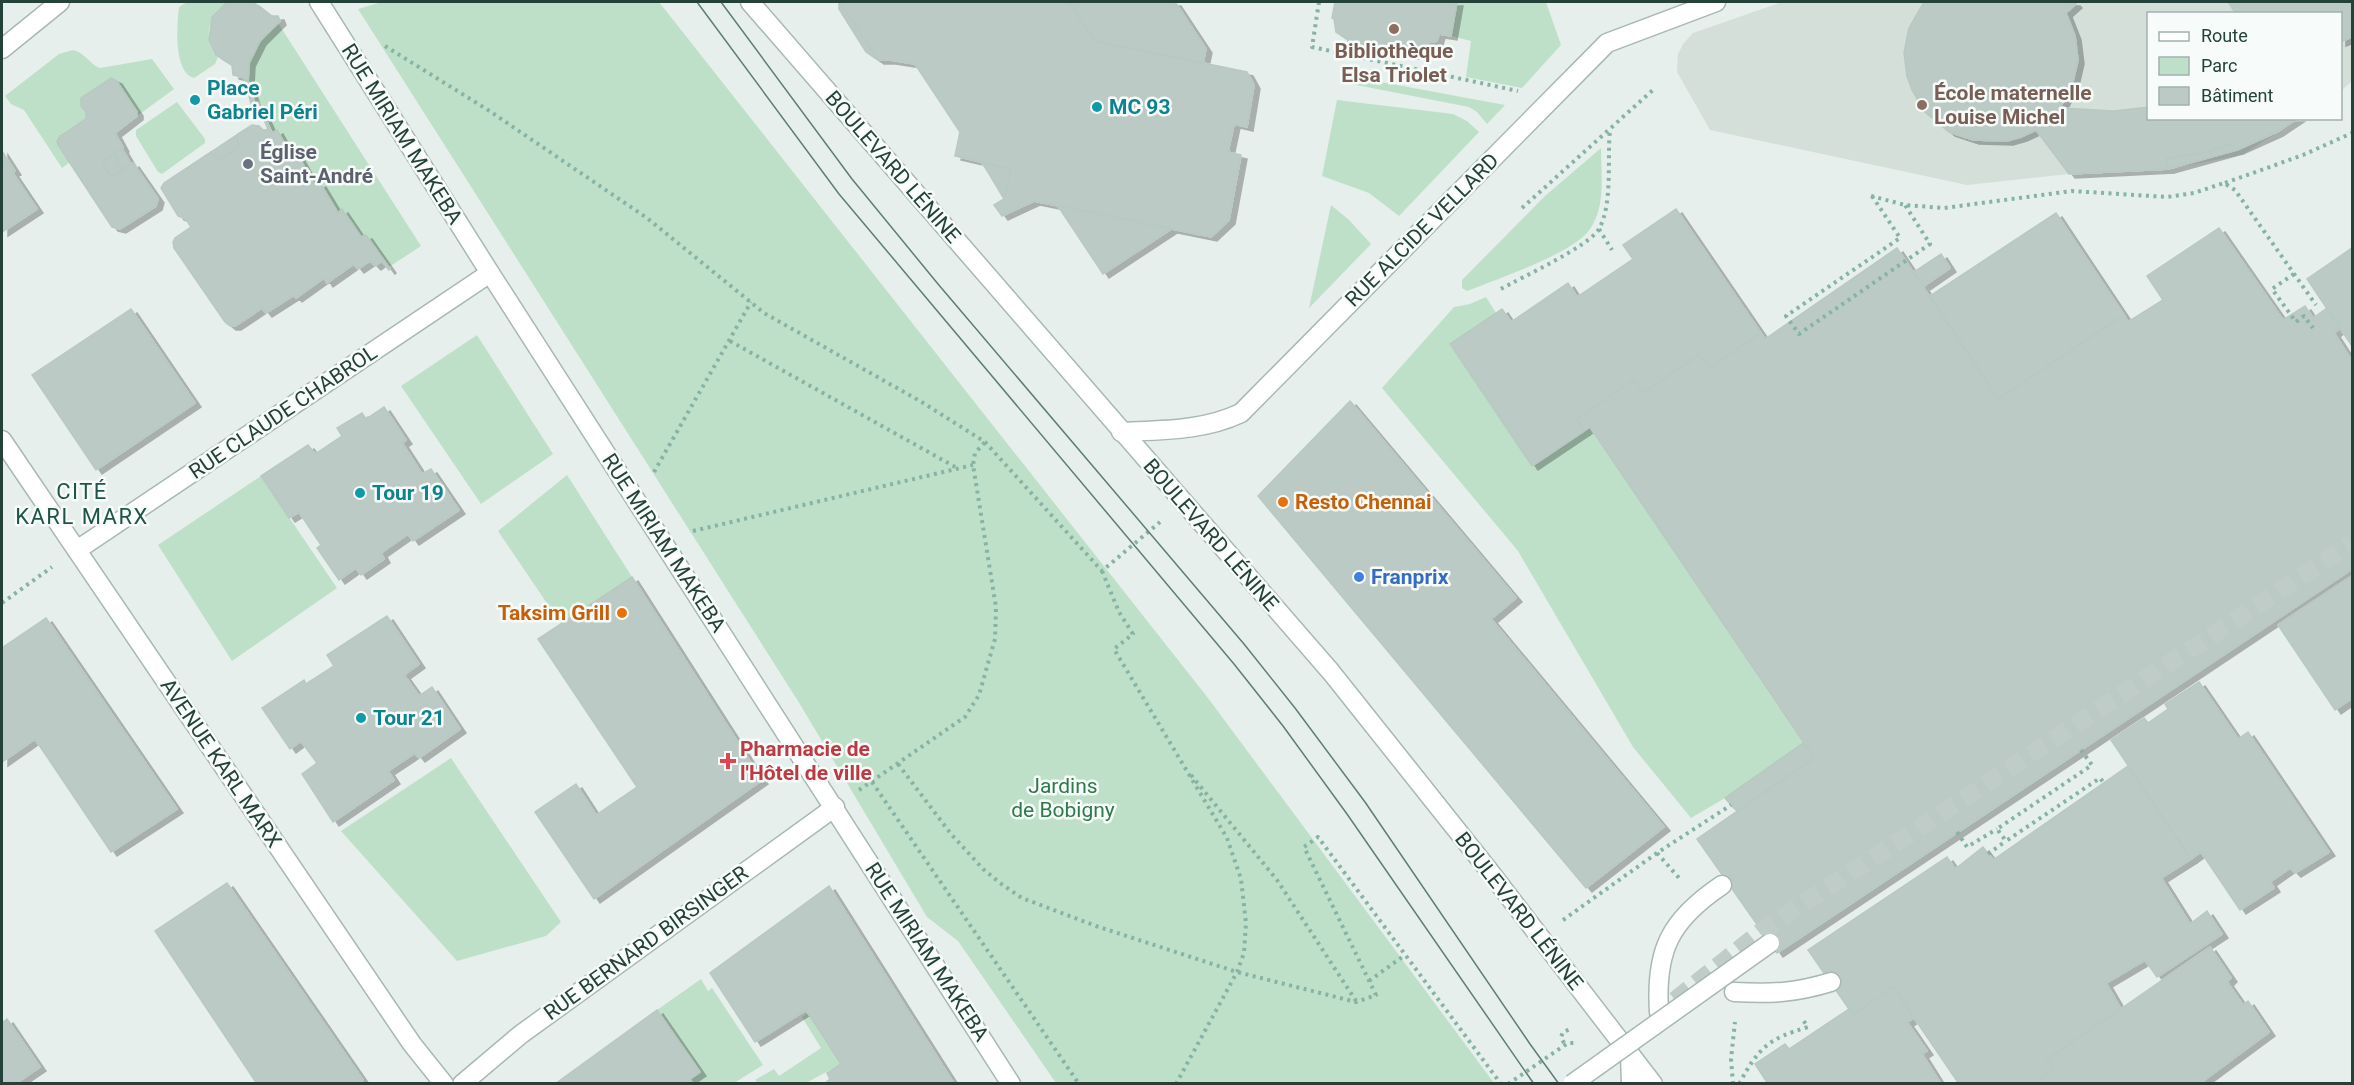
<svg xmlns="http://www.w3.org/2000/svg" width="2354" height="1085" font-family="Roboto,sans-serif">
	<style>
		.built { fill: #d4dfda }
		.green { fill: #bfe0c8 }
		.building { fill: #bbcac4; stroke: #b8c9c2; stroke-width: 1.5; filter: url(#shadow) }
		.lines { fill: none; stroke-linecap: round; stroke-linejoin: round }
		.minor-tunnel { stroke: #bfccc8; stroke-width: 18; stroke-dasharray: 18 9; stroke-linecap: butt }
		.service-casing { stroke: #a8b8b2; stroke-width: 21 }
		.minor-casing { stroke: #a8b8b2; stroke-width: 21 }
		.tertiary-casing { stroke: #a8b8b2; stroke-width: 21 }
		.path { stroke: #86b3a5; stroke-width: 4; stroke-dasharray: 3 4.5; stroke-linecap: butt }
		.service { stroke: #fff; stroke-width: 18 }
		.minor { stroke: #fff; stroke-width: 18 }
		.tertiary { stroke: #fff; stroke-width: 18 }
		.tram { stroke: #5f7d75; stroke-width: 1.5 }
		.pedestrian-bridge-casing { stroke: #a8b8b2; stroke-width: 21; stroke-linecap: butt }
		.pedestrian-bridge { stroke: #fff; stroke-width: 18 }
		.education-dot { fill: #8d6e63; stroke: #f7fbf9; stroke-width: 2 }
		.culture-dot { fill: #0f9aa8; stroke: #f7fbf9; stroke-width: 2 }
		.worship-dot { fill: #6b7280; stroke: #f7fbf9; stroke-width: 2 }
		.food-dot { fill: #e8710a; stroke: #f7fbf9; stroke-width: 2 }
		.shop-dot { fill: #3f7fe0; stroke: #f7fbf9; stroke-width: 2 }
		.health-dot { fill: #e0444e; stroke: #f7fbf9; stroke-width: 2 }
		.labels { text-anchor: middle; stroke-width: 5; stroke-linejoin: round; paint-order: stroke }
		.education-label { font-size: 21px; font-weight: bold; fill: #785e54; stroke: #f7fbf9 }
		.culture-label { font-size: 21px; font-weight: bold; fill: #0d838f; stroke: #f7fbf9; text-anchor: start }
		.street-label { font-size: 21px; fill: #24423a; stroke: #f7fbf9 }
		.worship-label { font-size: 21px; font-weight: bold; fill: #5b616d; stroke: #f7fbf9; text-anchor: start }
		.food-label { font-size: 21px; font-weight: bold; fill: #c56008; stroke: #f7fbf9; text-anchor: start }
		.shop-label { font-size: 21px; font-weight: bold; fill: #366cbe; stroke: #f7fbf9; text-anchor: start }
		.health-label { font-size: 21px; font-weight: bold; fill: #be3a42; stroke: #f7fbf9; text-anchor: start }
		.park-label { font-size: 21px; fill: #2d7a4b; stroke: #f7fbf9 }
		.neighbourhood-label { font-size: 22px; letter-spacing: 1.5px; fill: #1f5548; stroke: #f7fbf9 }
	</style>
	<defs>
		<filter id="shadow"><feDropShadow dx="6" dy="4" stdDeviation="0" flood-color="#0004"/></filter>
	</defs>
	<rect width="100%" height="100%" fill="#e6efeb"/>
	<path class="built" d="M1782,2H2352V81L2341,91L2340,14H2148V118L2298,119L2242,155L2168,169L2069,174L1967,185L1710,130L1677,72L1678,54L1683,44L1693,33Z"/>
	<g class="green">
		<path d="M187,2H228C208,14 202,38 218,57L215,64L194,78C173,72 177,24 179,7Z"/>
		<path d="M382,2H659L1208,698L1494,1083H1056L958,941L927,917L798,701L358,9Z"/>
		<path d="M1457,2H1546L1561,45L1522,88L1466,77L1471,41L1451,36Z"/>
		<path d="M278,23L421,246L389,267L366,235L361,237L342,210L338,213L320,184L315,186L299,157L294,160L272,133L258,103L255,104C243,67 249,50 278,23Z"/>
		<path d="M73,50C87,54 89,64 100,68L152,59L174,89L137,116V112L115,79H111L81,98V106L86,112V119C59,137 49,132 70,162L62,168L24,110L11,104L5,96L59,54Z"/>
		<path d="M1343,75L1505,105L1487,124L1477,112L1469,107L1341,82Z"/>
		<path d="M1337,100L1453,114L1467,121L1479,132L1399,216L1369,193L1322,176Z"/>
		<path d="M177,102L205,139V143L162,174L158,172L136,136V130Z"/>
		<path d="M1601,148C1601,169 1604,192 1598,212C1596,219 1592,227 1587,233C1564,257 1499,278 1467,291L1462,288V280L1545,196Z"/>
		<path d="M1331,205L1349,220L1371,244L1309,308Z"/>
		<path d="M1486,297L1496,313L1450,345L1532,465L1590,427L1803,743L1725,798L1691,818L1633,747L1518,551L1382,388L1454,307L1470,304Z"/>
		<path d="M477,335L553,454L481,504L401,386Z"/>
		<path d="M567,475L632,577L561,624L498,531Z"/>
		<path d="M261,476L337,588L232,661L158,545Z"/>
		<path d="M451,758L561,922L546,936L457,961L341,831Z"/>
		<path d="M701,979L708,991L712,988L763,1065L734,1083H693L690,1079L700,1071L657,1010Z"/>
		<path d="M808,1013L841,1064L806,1083H758L755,1080L774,1069L779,1076L821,1048L802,1017Z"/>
	</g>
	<g class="building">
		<path d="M227,2H253L271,16H278L280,21L260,41L249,63L248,83L255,104L258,102L272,133L277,130L294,160L299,157L315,186L320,183L338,213L342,209L361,237L366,235L390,269L389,270L382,261L375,266L370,261L358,269L354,264L327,283L324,278L296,298L294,295L266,313L262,308L235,326H230L225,322L174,248L173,242L175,238L191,227L186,219L178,216L161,188L164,183L211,152L220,160L240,147L237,140L238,134L252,125L259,126L264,131L268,129L257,105L252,108L245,78L233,75L232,65L216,55L209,40L212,17Z"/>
		<path d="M839,2H840L878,60L866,52L839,9Z"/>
		<path d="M840,2H1069L1095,41L1247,72L1254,85L1247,127L1234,124L1228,152L1241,155L1229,220L1211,237L1034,201L1002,216L994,205L1004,199L1011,169L955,156L960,132L915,64L890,60H878Z"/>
		<path d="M1069,2H1175L1206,49L1203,63L1095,41Z"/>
		<path d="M1335,2H1457L1451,36L1439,34L1437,41L1425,43L1418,53L1412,55L1348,42V40L1336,32L1334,19L1332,18Z"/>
		<path d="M1924,2H2074L2076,4L2066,13L2075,36L2078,60L2072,86L2060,108L2114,111L2148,107V118H2298L2277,132L2237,150L2230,144L2199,154L2166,158L2168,169L2069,174L2036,130L2021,137L2007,141L1973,140L1949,132L1925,112L1912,90L1907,76L1904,53L1909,28Z"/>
		<path d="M2228,2H2352V37L2340,42V14H2236Z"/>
		<path d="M111,78L116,80L137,112V116L115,133L123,148L102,162L111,177L133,163L158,199L156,206L120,229L112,227L58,145L57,141L60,136L86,119V112L81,106V98Z"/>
		<path d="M238,134L237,140L240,147L220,160L211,152Z"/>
		<path d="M2230,144L2237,150L2168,169L2166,158L2199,154Z"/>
		<path d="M122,149L131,164L121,171L115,153Z"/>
		<path d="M2,151L15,171L12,172L37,209L2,232Z"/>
		<path d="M115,153L121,171L111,177L102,162Z"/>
		<path d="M982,163L1011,169L1004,199L988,172Z"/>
		<path d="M1058,206L1110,216L1171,229L1103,274Z"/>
		<path d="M1676,209L1761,333L1710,368L1699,355L1643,393L1633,380L1577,419L1584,431L1532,466L1450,344L1502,309L1511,322L1568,283L1577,297L1633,259L1623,245Z"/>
		<path d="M2056,213L2124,315L1998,399L1930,296Z"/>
		<path d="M2219,228L2283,320L2305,306L2313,318L2327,308L2340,328L2334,333L2352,361V569L1777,953L1697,839L1814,758L1590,427L1584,431L1577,419L1633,380L1643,393L1699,355L1710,368L1761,333L1765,339L1897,248L1998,399L2124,315L2128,322L2163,300L2147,276Z"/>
		<path d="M2352,248V346L2307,279Z"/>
		<path d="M1941,254L1950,268L1924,286L1914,272Z"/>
		<path d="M131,309L195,403L96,470L32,375Z"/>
		<path d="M1350,401L1516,598L1491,619L1664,827L1586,888L1258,496Z"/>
		<path d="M384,407L406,440L402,443L422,474L431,469L459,510L413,541L408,534L381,553L384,559L361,575L356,568L339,580L317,548L321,545L299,512L289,518L261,476L308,445L315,454L342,436L337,428L362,413L366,419Z"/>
		<path d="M2352,576V698L2335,710L2278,625Z"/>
		<path d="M632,577L762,780L594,899L535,812L576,784L596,815L637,787L538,639Z"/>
		<path d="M387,616L419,664L404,675L419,696L432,687L460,729L419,758L415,753L388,771L394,780L333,822L302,774L317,763L301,741L290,749L262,708L304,680L306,684L334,666L327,655Z"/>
		<path d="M46,618L177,809L111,852L35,739L2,762V648Z"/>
		<path d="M2199,682L2238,739L2248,732L2329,852L2295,873L2290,868L2270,882L2274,888L2240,910L2201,852L2191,859L2111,740L2144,718L2148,723L2168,709L2165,704Z"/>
		<path d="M1803,743L1814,758L1737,811L1731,805L1725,798Z"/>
		<path d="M2128,766L2191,859L2161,878L2190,924L2207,911L2222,934L2157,977L2145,960L2106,983L2121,1009L2047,1060L2054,1070L2034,1084H1959L1893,987L1853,1015L1808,950L1947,857L1955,869L1983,847L1993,860Z"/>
		<path d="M227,883L363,1080L360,1084H257L155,931Z"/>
		<path d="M829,886L953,1082L951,1084H824L830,1079L827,1073L841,1064L806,1010L755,1042L710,973Z"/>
		<path d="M2210,947L2231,978L2227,982L2243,1005L2248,1001L2269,1032L2199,1084H2034L2054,1070L2047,1060Z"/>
		<path d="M1893,987L1914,1018L1907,1022L1927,1051L1922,1054L1941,1084H1768L1755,1064L1785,1044L1789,1049L1849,1009L1853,1015Z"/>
		<path d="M657,1010L700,1072L690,1079L693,1084H555Z"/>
		<path d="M7,1019L40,1067L15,1084H2V1023Z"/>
	</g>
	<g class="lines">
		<path class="minor-tunnel" d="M1654,1017L1762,931L2352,543"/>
		<defs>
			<g id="service">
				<path d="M1734,992C1772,994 1795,993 1831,982"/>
				<path d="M1659,1012C1655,950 1670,920 1722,885"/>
			</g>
			<g id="minor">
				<path d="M319,2L490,273L1011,1084"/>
				<path d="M2,49L60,2"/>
				<path d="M1121,432C1162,430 1203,431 1241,413L1607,43L1716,2"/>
				<path d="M2,440L412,1044L444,1084"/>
				<path d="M77,550L490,273"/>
				<path d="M462,1084L520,1035L835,807"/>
			</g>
			<g id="tertiary">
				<path d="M750,2L1331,672L1487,868L1653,1084"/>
				<path d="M1630,1054L1631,1084"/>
			</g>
		</defs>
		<use href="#service" class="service-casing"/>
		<use href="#minor" class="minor-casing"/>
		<use href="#tertiary" class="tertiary-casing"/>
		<g class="path">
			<path d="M1319,2L1312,47L1518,91"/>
			<path d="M385,46L488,110L647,218L764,313L920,401L985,442L1102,571L1160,522"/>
			<path d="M2225,183L2303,155L2352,133"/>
			<path d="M1871,196L1905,205L1944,208L2072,191L2167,197L2194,193L2224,183L2235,190L2316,305"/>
			<path d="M1872,196L1900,238L1786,316L1799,334L1930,244L1905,205"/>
			<path d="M1522,208L1654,89"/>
			<path d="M1599,229L1612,250"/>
			<path d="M2294,274L2272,289L2296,322L2304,316L2313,328"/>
			<path d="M1501,289C1522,277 1588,247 1599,229C1613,204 1607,158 1610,129"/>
			<path d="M730,341L957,468"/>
			<path d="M654,472L751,302"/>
			<path d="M693,531L973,465"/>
			<path d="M1102,571L1119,612L1133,634L1114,649L1227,838L1241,879L1246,923L1244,953L1237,972L1176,1084"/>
			<path d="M2,603L52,567"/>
			<path d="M2081,750L2092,765L1997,829L2006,841L2100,778L2104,783"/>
			<path d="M898,764L951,834L983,869L1000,883L1022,898L1096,926L1237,972L1356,1002L1376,995L1304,847L1318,837L1501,1084"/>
			<path d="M1191,775L1277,880L1356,1001"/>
			<path d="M872,782L1079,1084"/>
			<path d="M859,790L965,717L979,695L995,639L996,607L973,465L975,453L985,442"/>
			<path d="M1957,832L1967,847L1997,829"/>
			<path d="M1657,853L1680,879"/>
			<path d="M1988,854L2006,841"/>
			<path d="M1563,920L1657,853L1731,805"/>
			<path d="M1369,981L1405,955"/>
			<path d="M1564,1043L1561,1037L1563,1032L1571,1029"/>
			<path d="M1508,1084L1568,1043H1574"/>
			<path d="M1733,1084L1731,1059L1735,1022"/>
			<path d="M1739,1084C1759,1047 1768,1039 1808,1027L1803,1020"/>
		</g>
		<use href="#service" class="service"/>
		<use href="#minor" class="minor"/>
		<use href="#tertiary" class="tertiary"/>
		<g class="tram">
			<path d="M697,2L839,194L1234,664L1283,726L1347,814L1534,1084"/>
			<path d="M721,2L852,179L938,284L1244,644L1295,708L1365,802L1530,1044L1559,1084"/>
		</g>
		<defs>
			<path id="pedestrian-bridge" d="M1572,1084L1770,943"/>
		</defs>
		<use href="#pedestrian-bridge" class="pedestrian-bridge-casing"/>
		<use href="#pedestrian-bridge" class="pedestrian-bridge"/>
	</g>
	<g class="education-dot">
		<circle cx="1394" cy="29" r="6"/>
		<circle cx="1922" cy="105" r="6"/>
	</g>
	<g class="culture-dot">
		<circle cx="195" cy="100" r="6"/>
		<circle cx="1097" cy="107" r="6"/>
		<circle cx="360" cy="493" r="6"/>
		<circle cx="361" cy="718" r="6"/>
	</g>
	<circle class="worship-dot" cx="248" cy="164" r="6"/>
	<g class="food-dot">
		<circle cx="1283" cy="502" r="6"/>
		<circle cx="622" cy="613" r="6"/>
	</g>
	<circle class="shop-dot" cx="1359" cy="577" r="6"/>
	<path class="health-dot" d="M725 752h6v6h6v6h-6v6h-6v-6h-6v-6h6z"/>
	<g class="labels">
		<g class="education-label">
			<text x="1394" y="58">Bibliothèque<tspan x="1394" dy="24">Elsa Triolet</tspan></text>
			<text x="1934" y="100" text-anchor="start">École maternelle<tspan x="1934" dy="24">Louise Michel</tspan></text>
		</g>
		<g class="culture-label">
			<text x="207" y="95">Place<tspan x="207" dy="24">Gabriel Péri</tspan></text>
			<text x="1109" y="114">MC 93</text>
			<text x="372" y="500">Tour 19</text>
			<text x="373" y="725">Tour 21</text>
		</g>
		<g class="street-label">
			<text transform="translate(402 134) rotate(58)" y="7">RUE MIRIAM MAKEBA</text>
			<text transform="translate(893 167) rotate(49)" y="7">BOULEVARD LÉNINE</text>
			<text transform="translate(1422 230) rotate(-45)" y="7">RUE ALCIDE VELLARD</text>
			<text transform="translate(283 412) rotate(-34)" y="7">RUE CLAUDE CHABROL</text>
			<text transform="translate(1211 535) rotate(49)" y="7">BOULEVARD LÉNINE</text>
			<text transform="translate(664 543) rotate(57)" y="7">RUE MIRIAM MAKEBA</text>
			<text transform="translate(221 763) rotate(56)" y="7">AVENUE KARL MARX</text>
			<text transform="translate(1519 911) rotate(52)" y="7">BOULEVARD LÉNINE</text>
			<text transform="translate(646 943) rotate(-36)" y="7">RUE BERNARD BIRSINGER</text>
			<text transform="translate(927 952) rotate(57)" y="7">RUE MIRIAM MAKEBA</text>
		</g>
		<g class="worship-label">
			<text x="260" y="159">Église<tspan x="260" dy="24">Saint-André</tspan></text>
		</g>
		<g class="food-label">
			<text x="1295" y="509">Resto Chennai</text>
			<text x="610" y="620" text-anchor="end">Taksim Grill</text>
		</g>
		<g class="shop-label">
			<text x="1371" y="584">Franprix</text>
		</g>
		<g class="health-label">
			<text x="740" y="756">Pharmacie de<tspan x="740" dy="24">l'Hôtel de ville</tspan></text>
		</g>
		<g class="park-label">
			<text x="1063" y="793">Jardins<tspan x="1063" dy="24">de Bobigny</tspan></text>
		</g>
		<g class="neighbourhood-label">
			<text x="82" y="499">CITÉ<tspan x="82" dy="25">KARL MARX</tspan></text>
		</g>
	</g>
	<rect width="2354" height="1085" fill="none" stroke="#24423a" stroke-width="6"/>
	<rect x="2147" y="12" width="195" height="108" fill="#f7fbf9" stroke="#a3b1ad" stroke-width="1.5"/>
	<rect x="2159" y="32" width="30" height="9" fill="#ffffff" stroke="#a3b1ad" stroke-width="1.5"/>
	<text x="2201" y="42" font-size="18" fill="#24423a">Route</text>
	<rect x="2159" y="57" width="30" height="18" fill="#bfe0c8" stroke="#a3b1ad" stroke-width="1.5"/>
	<text x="2201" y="72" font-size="18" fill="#24423a">Parc</text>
	<rect x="2159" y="87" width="30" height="18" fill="#bbcac4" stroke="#a3b1ad" stroke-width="1.5"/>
	<text x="2201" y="102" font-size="18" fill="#24423a">Bâtiment</text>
</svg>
